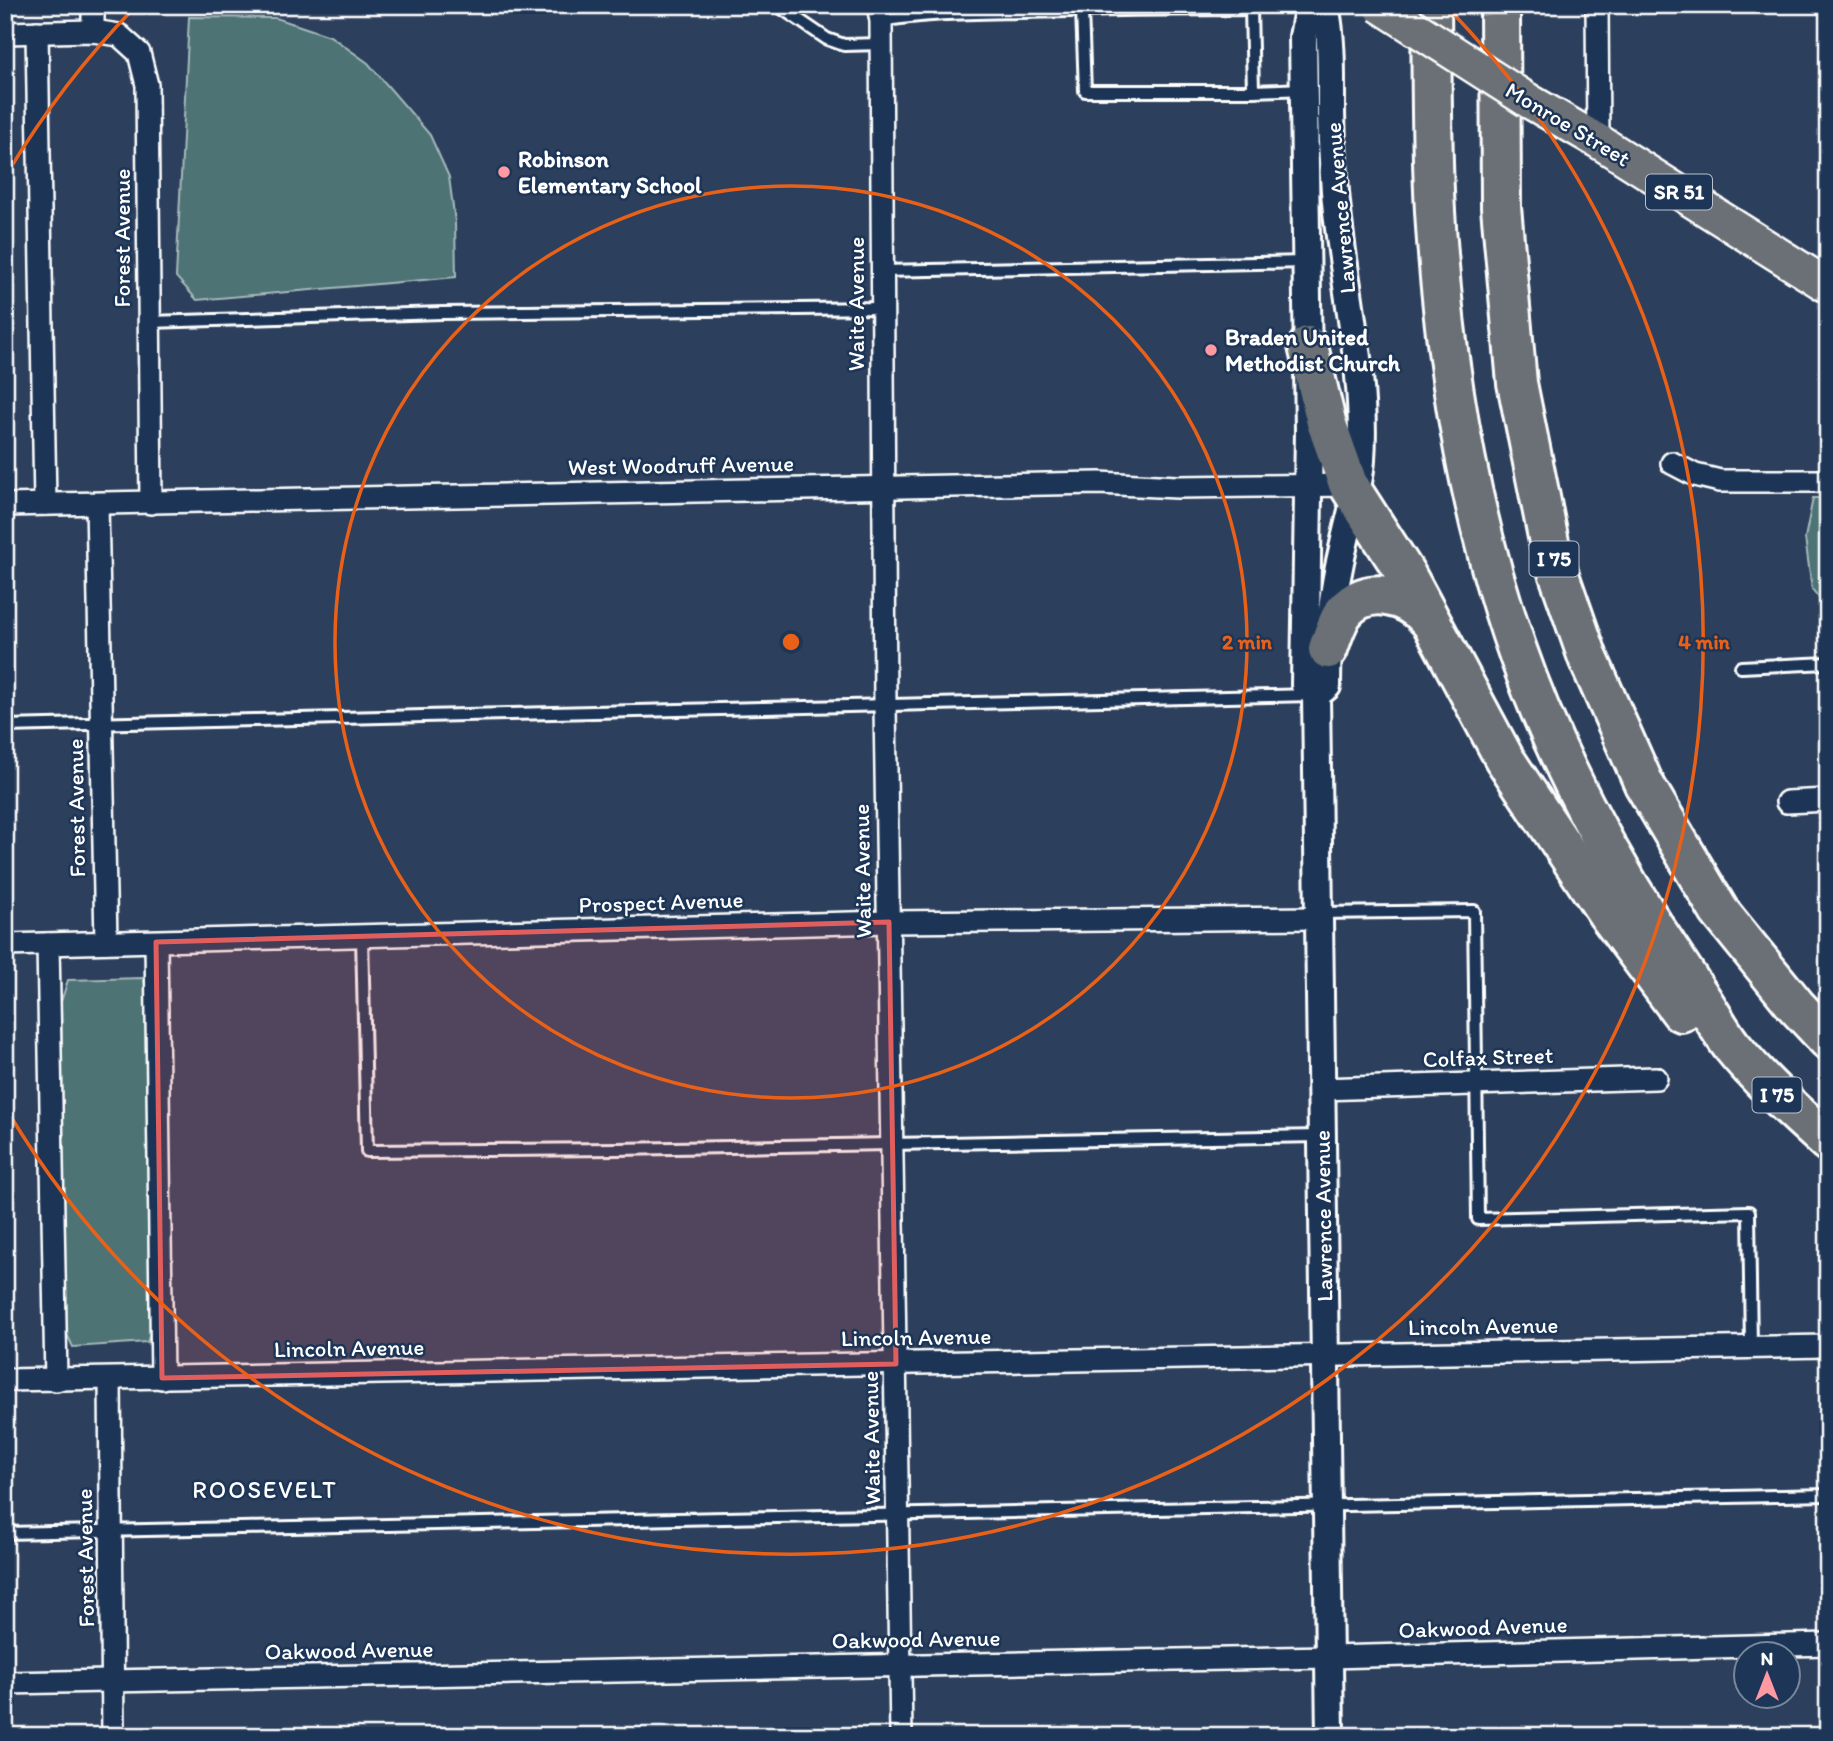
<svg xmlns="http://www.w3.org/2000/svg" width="1833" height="1741" font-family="Itim,sans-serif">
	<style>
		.green { fill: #4e7375; stroke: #a6b9ba; stroke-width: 2 }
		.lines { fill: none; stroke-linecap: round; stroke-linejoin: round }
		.service-casing { stroke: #fff; stroke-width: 16 }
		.minor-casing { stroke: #fff; stroke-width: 26 }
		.tertiary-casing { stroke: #fff; stroke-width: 32 }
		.primary-casing { stroke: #fff; stroke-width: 38 }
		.motorway-casing { stroke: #fff; stroke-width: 44 }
		.service { stroke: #1d3557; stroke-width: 10 }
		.minor { stroke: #1d3557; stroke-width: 21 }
		.tertiary { stroke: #1d3557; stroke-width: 26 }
		.primary { stroke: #6a7074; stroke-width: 33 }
		.motorway { stroke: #6a7074; stroke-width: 38 }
		.primary-bridge-casing { stroke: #fff; stroke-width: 38; stroke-linecap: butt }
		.primary-bridge { stroke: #6a7074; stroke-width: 33 }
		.marked { fill: #e05e5e; fill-opacity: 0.2; stroke: #e05e5e; stroke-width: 5; stroke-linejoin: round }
		.ring { fill: none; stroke: #e96118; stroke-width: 3.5 }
		.poi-dot { fill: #ff9aa2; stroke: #1d3557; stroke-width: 2.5 }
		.labels { text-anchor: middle; stroke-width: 5; stroke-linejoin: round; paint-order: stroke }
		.shield { fill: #1d3557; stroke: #bbc2cd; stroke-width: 2 }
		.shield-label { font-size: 21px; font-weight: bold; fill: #fff }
		.street-label { font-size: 23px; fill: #fff; stroke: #1d3557 }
		.poi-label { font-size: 23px; font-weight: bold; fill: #fff; stroke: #1d3557; text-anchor: start }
		.neighbourhood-label { font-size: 24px; letter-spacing: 2px; fill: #fff; stroke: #1d3557 }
		.centre { fill: #e96118; stroke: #1d3557; stroke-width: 3.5 }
		.ring-label { font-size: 21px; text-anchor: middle; font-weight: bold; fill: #e96118; stroke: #1d3557; stroke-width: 5; stroke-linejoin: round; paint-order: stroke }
	</style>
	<rect width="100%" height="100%" fill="#2c3f5c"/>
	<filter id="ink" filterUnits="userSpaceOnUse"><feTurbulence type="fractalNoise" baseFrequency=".0143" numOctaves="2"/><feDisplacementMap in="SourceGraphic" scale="14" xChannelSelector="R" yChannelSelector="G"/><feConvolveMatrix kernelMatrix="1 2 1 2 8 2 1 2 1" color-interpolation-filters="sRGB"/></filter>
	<g filter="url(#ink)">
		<g class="green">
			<path d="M189,17L276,18L330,36L368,63L430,135L449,177L455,222L456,277L197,300L176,277Z"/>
			<path d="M1813,498H1828V609L1812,589L1805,538Z"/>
			<path d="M143,978L150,995L154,1323L147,1342L73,1347L65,1330L61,1002L68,980Z"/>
		</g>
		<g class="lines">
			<defs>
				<g id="service">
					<path d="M777,5L827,39L844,45L881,44"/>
					<path d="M1082,10L1085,91H1253"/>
					<path d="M881,21C926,13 974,13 1020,12C1097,10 1174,9 1251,9L1253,91L1304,89"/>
					<path d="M882,271L1306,262"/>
					<path d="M149,322L442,313L882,308"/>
					<path d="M1741,667L1828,663"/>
					<path d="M5,726L1311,695"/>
					<path d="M1319,913L1474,911L1478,1219L1749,1212L1751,1347"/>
					<path d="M362,936L367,1151L617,1149L1322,1136"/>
					<path d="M5,1533L1828,1495"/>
				</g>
				<g id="minor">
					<path d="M93,5V31"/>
					<path d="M878,5L881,21L885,706L901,1736"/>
					<path d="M1597,5L1598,141"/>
					<path d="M37,32L45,504"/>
					<path d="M5,33L93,31L119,35L139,53L147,85L151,503"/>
					<path d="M1672,463L1695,475L1720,481H1828"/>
					<path d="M97,504L106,942"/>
					<path d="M5,505L1099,483L1177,487L1357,485"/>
					<path d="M1787,802L1828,800"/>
					<path d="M156,942L162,1378"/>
					<path d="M48,944L56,1380"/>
					<path d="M5,945L889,922L1319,918"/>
					<path d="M1321,1089L1656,1078"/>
					<path d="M110,1379L113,1736"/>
					<path d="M5,1380L1828,1346"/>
					<path d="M5,1683L1329,1657L1828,1644"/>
				</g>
				<g id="tertiary">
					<path d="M1309,5L1303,37L1309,431L1305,685L1316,695L1330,1736"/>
					<path d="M1316,695L1327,686C1327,639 1333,590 1344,544C1350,516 1359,489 1361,460C1367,372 1342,279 1335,191C1333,162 1331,134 1331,106C1331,72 1332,39 1325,5"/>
				</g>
				<path id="primary" d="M1529,101L1598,141L1828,286"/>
				<g id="motorway">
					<path d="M1431,5C1432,74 1431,143 1435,211C1445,380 1475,553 1540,710C1571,784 1610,857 1653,925C1670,951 1687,977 1704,1003C1713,1017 1721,1032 1731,1045C1760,1081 1794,1111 1828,1142"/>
					<path d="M1500,5L1501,207L1517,383L1551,552L1588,658L1644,784L1719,911L1796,1006L1828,1040"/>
					<path d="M1308,346L1326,422L1348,484L1405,573L1504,758L1607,913L1681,1012"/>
					<path d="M1328,649C1332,637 1336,624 1343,613C1366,583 1408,595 1429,620"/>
				</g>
			</defs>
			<use href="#service" class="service-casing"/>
			<use href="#minor" class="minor-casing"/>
			<use href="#tertiary" class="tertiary-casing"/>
			<use href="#primary" class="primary-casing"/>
			<use href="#motorway" class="motorway-casing"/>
			<use href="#service" class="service"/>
			<use href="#minor" class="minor"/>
			<use href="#tertiary" class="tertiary"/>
			<use href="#primary" class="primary"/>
			<use href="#motorway" class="motorway"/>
			<defs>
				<path id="primary-bridge" d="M1379,5L1529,101"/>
			</defs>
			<use href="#primary-bridge" class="primary-bridge-casing"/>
			<use href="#primary-bridge" class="primary-bridge"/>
		</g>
	</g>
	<path class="marked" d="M889,922L896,1364L162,1378L156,942Z"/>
	<g class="ring">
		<circle cx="791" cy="642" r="456"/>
		<path d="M8 172A913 913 0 0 1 134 8M1448 8A913 913 0 1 1 8 1112"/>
	</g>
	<g class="poi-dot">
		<circle cx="504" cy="172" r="7"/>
		<circle cx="1211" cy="350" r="7"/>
	</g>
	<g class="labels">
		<g class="shield">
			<rect x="1646" y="174.5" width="66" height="35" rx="5"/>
			<rect x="1529.5" y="541.5" width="49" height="35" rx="5"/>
			<rect x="1752.5" y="1077.5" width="49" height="35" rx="5"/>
		</g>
		<g class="shield-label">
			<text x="1679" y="199">SR 51</text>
			<text x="1554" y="566">I 75</text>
			<text x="1777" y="1102">I 75</text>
		</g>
		<g class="street-label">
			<text transform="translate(1568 124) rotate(31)" y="8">Monroe Street</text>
			<text transform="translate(1340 208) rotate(-95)" y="8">Lawrence Avenue</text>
			<text transform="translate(122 238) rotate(-90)" y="8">Forest Avenue</text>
			<text transform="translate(856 304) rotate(-90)" y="8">Waite Avenue</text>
			<text transform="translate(681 465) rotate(-1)" y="8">West Woodruff Avenue</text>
			<text transform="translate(76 808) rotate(-91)" y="8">Forest Avenue</text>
			<text transform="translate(862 871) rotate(-91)" y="8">Waite Avenue</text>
			<text transform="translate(661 902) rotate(-2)" y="8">Prospect Avenue</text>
			<text transform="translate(1488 1057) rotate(-2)" y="8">Colfax Street</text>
			<text transform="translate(1323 1216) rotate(-91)" y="8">Lawrence Avenue</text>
			<text transform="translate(1483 1326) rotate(-1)" y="8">Lincoln Avenue</text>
			<text transform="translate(916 1337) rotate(-1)" y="8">Lincoln Avenue</text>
			<text transform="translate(349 1348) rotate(-1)" y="8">Lincoln Avenue</text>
			<text transform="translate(871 1438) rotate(-91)" y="8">Waite Avenue</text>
			<text transform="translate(85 1558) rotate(-91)" y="8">Forest Avenue</text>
			<text transform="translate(1483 1627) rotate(-2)" y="8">Oakwood Avenue</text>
			<text transform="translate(916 1639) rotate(-1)" y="8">Oakwood Avenue</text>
			<text transform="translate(349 1650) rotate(-1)" y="8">Oakwood Avenue</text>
		</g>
		<g class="poi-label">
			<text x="518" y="167">Robinson<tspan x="518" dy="26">Elementary School</tspan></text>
			<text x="1225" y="345">Braden United<tspan x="1225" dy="26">Methodist Church</tspan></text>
		</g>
		<g class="neighbourhood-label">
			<text x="265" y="1498">ROOSEVELT</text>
		</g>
	</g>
	<circle cx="791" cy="642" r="10" class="centre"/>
	<g class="ring-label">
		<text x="1247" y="649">2 min</text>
		<text x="1704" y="649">4 min</text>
	</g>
	<rect width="1833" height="1741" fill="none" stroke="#1d3557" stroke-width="28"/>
	<rect x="14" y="14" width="1805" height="1713" fill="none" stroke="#fff" stroke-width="2.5" filter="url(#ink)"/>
	<g transform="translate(1767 1675)"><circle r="33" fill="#1d3557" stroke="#77869a" stroke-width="2"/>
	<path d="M0-5L12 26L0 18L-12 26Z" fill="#ff9aa2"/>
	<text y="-10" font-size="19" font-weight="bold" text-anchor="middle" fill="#ffffff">N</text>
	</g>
</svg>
